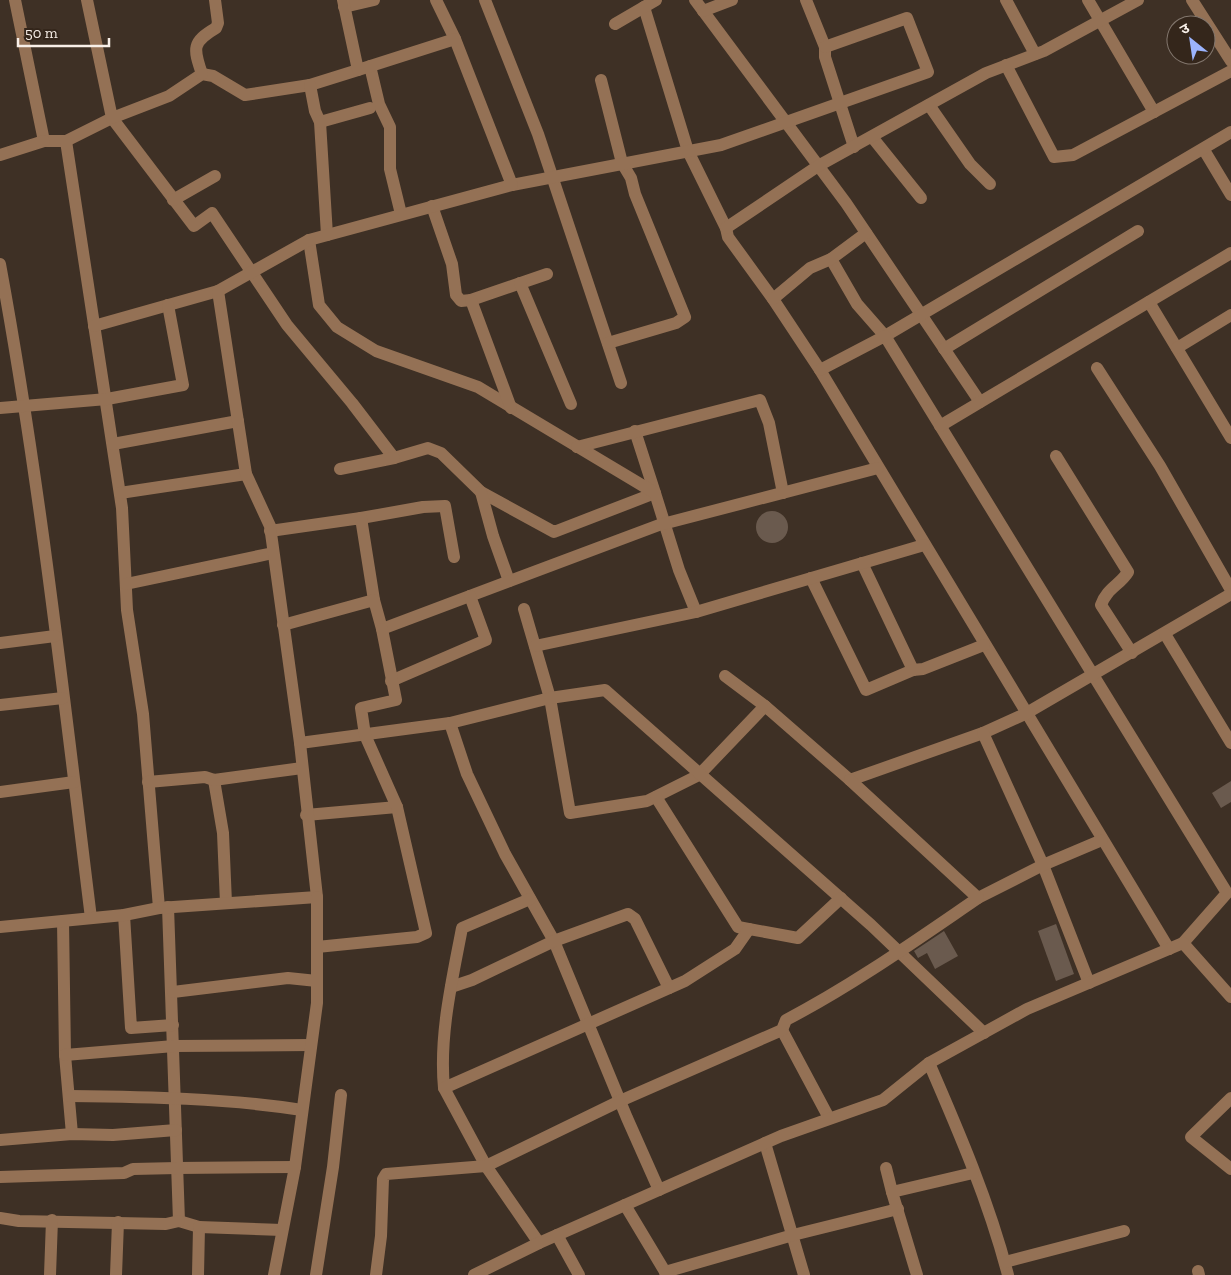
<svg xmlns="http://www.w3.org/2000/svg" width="1231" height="1275" font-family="'Zilla Slab','Noto Sans Devanagari',serif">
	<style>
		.building { fill: #6a5a4e }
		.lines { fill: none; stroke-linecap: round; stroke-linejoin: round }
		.minor { stroke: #947155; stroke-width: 12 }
	</style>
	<rect width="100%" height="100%" fill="#3e3025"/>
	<g class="building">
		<circle cx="772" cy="527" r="16"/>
		<path d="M1231,781V802L1221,808L1212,793Z"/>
		<path d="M1056,924L1074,974L1056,981L1038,931Z"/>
		<path d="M944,931L958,956L935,969L927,953L918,958L914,951Z"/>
	</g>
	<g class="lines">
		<g class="minor">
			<path d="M15,0L44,141H66L112,118L194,226L212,213L287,325L352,403L394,458L428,448L441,453L481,492L554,532L655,493L635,431"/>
			<path d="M87,0L112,118L169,96L202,74L213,76L245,95L310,85L358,70"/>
			<path d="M436,0L455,39"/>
			<path d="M485,0L538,134L621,383"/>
			<path d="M695,0L846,203L980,402"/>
			<path d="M806,0L825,47V57L854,147"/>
			<path d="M1006,0L1035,54"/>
			<path d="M1088,0L1154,112"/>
			<path d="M1192,0L1231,61"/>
			<path d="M344,7L374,0"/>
			<path d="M644,7L688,151L726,228L728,237L773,299L820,370L1169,949"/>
			<path d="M703,11L732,0"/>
			<path d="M615,24L656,0"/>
			<path d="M1006,65L1054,157L1073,155L1231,71"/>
			<path d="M370,66L379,104L390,127V169L401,214"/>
			<path d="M202,74C193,48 192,42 216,28L218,23L215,0"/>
			<path d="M601,80L622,163L631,178L635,194L685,317L676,323L608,343"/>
			<path d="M310,85L315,111L320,122L327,235"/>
			<path d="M929,105L970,164L990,184"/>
			<path d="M320,122L370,108"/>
			<path d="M872,137L921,198"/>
			<path d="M66,141L122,508L127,610L143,714L159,908"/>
			<path d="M1204,150L1231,195"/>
			<path d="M0,155L44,141"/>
			<path d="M512,185L721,145L928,72L907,18L825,47"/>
			<path d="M173,200L215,176"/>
			<path d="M432,206L452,264L456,295L461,301L471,300L547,274"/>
			<path d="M726,228L818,166L986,73L1044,51L1138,0"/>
			<path d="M309,240L319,305L337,327L376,351L478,387L655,493L679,570L696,612"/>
			<path d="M831,259L857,304L885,336L1231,132"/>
			<path d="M0,264C40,481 64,700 91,918"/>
			<path d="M520,283L571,404"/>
			<path d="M773,299L810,268L831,259L866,233"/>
			<path d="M471,300L511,408"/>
			<path d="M1149,302L1231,438"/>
			<path d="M94,326L218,291L309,240L512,185L455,39L358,70L343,0"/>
			<path d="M1177,348L1231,315"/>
			<path d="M944,349L1138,231"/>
			<path d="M1097,368L1160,466L1231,590"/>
			<path d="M820,370L885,336L1227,893L1183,943"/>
			<path d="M0,408L107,399L183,385L168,305"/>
			<path d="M940,426L1231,253"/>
			<path d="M113,444L238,421"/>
			<path d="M577,447L760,400L769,423L783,493"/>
			<path d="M1056,456L1128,572C1120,585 1107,588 1101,605L1132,653"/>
			<path d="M340,469L394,458"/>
			<path d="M481,492L493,536L509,581"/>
			<path d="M120,493L246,474"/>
			<path d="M361,518L423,507L445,506L454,557"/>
			<path d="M270,531L361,518L374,600"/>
			<path d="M862,563L913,670"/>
			<path d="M811,578L866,690L913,670L923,669L984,645"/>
			<path d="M126,584L273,553"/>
			<path d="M524,609L550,698L570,813L647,801L699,775L765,706L850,780L983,733L1025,714L1231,594"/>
			<path d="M283,625L374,600L382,629L659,525L878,468"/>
			<path d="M1165,634L1231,743"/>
			<path d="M0,643L55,636"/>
			<path d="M535,646L696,612L924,545"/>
			<path d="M725,676L765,706"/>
			<path d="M391,681L486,640L470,596"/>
			<path d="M0,705L63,698"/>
			<path d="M450,723L467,774L505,854L554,941L627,1118L659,1190"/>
			<path d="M983,733L1043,865L1089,983"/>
			<path d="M300,743L450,723L550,698L605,690L871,925L984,1033"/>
			<path d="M214,780L223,833L226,903"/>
			<path d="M148,782L205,777L214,780L302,768"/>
			<path d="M0,792L74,782"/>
			<path d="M656,797L738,927L798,938L841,898"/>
			<path d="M306,815L397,807"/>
			<path d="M978,898L1043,865L1102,840"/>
			<path d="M168,907L179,1221L199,1227L198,1275"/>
			<path d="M124,915L131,1028L173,1025"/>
			<path d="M63,921L65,1055L72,1134"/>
			<path d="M0,927L124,915L159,908L317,897L300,743L270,526L246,474L218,291"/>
			<path d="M317,947L417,937L426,933L397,807L365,735L361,708L396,700L382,629"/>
			<path d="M451,987L472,980L554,941L628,914L635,919L669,988"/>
			<path d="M173,992L288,978L317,981"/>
			<path d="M782,1030L829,1118"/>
			<path d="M65,1055L174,1046L311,1045"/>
			<path d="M929,1063C959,1132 989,1202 1008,1275"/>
			<path d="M444,1088C439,1035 452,981 462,928L530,899"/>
			<path d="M69,1096C148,1097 225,1098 302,1110"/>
			<path d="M1231,1098L1191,1137L1231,1169"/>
			<path d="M0,1140L72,1134L113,1135L176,1130"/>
			<path d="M765,1143L804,1275"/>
			<path d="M886,1168L892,1192"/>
			<path d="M0,1177L124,1173L133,1169L177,1168L295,1167"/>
			<path d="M625,1205L667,1275"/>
			<path d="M0,1218L19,1221L166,1224L179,1221"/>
			<path d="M199,1227L282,1230"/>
			<path d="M557,1235L579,1275"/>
			<path d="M539,1243L486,1166L444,1088L685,981L735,949L749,929"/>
			<path d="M1005,1262L1124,1231"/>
			<path d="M1198,1271L1199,1275"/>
			<path d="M665,1272L793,1235L898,1209"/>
			<path d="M50,1275L52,1220"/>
			<path d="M116,1275L118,1222"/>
			<path d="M274,1275L295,1167L317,1003V897"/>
			<path d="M316,1275L333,1167L341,1095"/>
			<path d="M376,1275L381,1236L383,1179L386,1174L486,1166L620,1101L782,1030L786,1020C853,985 915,941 978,898L850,780"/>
			<path d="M474,1275L539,1243L781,1136L883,1100L929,1063L1027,1009L1183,943L1231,997"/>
			<path d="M917,1275L892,1192L973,1173"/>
		</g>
	</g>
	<g transform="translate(1191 40) rotate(330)"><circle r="24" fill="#34261b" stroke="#82766d"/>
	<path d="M0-4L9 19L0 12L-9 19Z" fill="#9cb4fd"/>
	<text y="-8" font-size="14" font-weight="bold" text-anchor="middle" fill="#f8efe8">उ</text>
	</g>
	<path d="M18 38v8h91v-8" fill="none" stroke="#f8efe8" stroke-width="2.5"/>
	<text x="25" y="38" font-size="15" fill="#f8efe8" stroke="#34261b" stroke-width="4" paint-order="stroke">50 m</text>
</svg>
